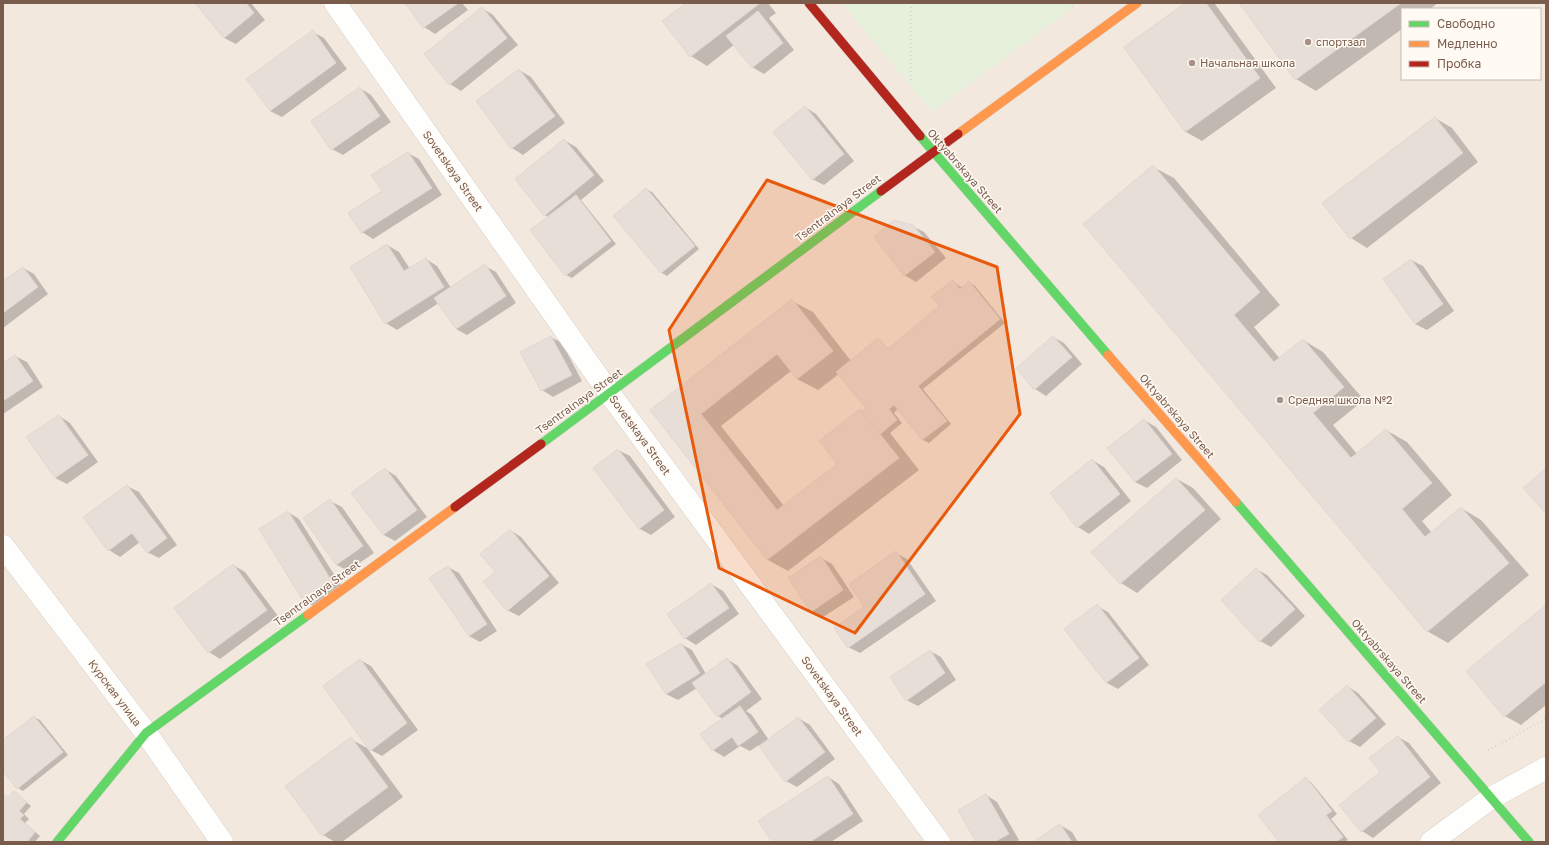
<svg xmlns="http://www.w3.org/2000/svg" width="1549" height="845" font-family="'Golos Text',sans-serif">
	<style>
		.residential { fill: #f2e8de; fill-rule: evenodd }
		.green { fill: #e7f0db }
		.shadow { fill: #0003; fill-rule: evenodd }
		.building { fill: #e6ded7; stroke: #e2d8d2 }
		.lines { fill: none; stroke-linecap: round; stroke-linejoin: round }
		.street-casing { stroke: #d7d1cb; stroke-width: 23 }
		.fast-casing { stroke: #d9d2cb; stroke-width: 10 }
		.slow-casing { stroke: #d9d2cb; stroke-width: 10 }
		.jam-casing { stroke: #d9d2cb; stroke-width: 10 }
		.path { stroke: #dcd5d0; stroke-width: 2.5; stroke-dasharray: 1 3; stroke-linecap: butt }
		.street { stroke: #fefefd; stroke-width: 22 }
		.fast { stroke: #63d668; stroke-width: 9 }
		.slow { stroke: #ff974d; stroke-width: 9 }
		.jam { stroke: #b3261e; stroke-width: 9 }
		.marked { fill: #e8590c; fill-opacity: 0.2; stroke: #e8590c; stroke-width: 3; stroke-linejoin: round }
		.poi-dot { fill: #a69286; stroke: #fffaf3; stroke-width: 1.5 }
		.labels { text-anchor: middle; stroke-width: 3; stroke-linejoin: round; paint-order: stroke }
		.poi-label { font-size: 11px; fill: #7a5c4d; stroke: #fffaf3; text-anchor: start }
		.street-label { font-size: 11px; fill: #7a5c4d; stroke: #fffaf3 }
	</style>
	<rect width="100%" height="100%" fill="#f9f5f0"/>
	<path class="residential" d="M3,3H1546V842H3ZM1402,9H1540V79H1402Z"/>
	<path class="green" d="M842,3H1079L932,112Z"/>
	<g class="shadow">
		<path d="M196,3H251L265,20L236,44L224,38Z"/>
		<path d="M406,3H462L468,10L435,34L424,27Z"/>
		<path d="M688,3H768L776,13L769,18L794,50L764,74L752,67L735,44L707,66L691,56Z"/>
		<path d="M1187,3L1215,4L1276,88L1202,141L1186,132L1125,47Z"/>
		<path d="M1240,3H1438L1430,9H1402V29L1316,91L1296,79Z"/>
		<path d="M482,8L493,15L518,45L461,91L450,84L425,54Z"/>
		<path d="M313,32L324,38L347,69L282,117L270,111Z"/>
		<path d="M519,70L531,77L565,123L523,155L512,148Z"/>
		<path d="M360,88L371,95L391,122L343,155L332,149Z"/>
		<path d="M805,107L816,114L854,161L824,185L812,179Z"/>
		<path d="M1435,118L1452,128L1478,162L1367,248L1351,238Z"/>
		<path d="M564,140L576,147L604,181L581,200L616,244L572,278L566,275L549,217L545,215Z"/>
		<path d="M408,153L419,159L442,195L373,239L362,232L350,213L384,191Z"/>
		<path d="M1153,167L1174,178L1280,305L1254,327L1280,359L1303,340L1323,352L1364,400L1333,425L1357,454L1386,430L1407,442L1452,495L1422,521L1432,533L1461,508L1481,520L1529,575L1448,643L1427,631L1085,224Z"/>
		<path d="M646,189L652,192L699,249L667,276L662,273L615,216Z"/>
		<path d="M912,226L924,232L946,258L916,282L904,275Z"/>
		<path d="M387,245L399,252L410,269L426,259L437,266L451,288L485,266L496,272L516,303L467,335L456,329L439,303L397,330L386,323Z"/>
		<path d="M1411,260L1423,266L1454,311L1427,330L1415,324L1384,279Z"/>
		<path d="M23,268L34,274L48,294L3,328V282Z"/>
		<path d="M953,281L962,288L970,283L975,286L1005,323L923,389L951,424L929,443L923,440L898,409L894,413L902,423L890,433L919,470L788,571L768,560L651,410L792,301L813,312L851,361L878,339L889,349L941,307ZM791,371L797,379L818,390L839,374L867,408L863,411L861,410L838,464L784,506L721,426Z"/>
		<path d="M551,337L562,343L582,381L553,397L542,390Z"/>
		<path d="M1053,337L1064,343L1082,364L1046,396L1035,389Z"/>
		<path d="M15,356L27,362L43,387L3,414V364Z"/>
		<path d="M59,416L70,423L98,462L67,484L55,478Z"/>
		<path d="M1144,420L1156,427L1182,460L1147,488L1135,482Z"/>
		<path d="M618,450L630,456L675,517L651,535L640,529L594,468Z"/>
		<path d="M1092,460L1104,467L1131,501L1089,534L1078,527Z"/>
		<path d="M385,469L396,476L427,517L395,541L384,535Z"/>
		<path d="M1177,479L1193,488L1221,519L1137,593L1121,583Z"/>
		<path d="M127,486L139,492L177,545L159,558L147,552L140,542L120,557L109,550Z"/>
		<path d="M330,501L342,507L374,553L348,571L337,565L304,519Z"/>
		<path d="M288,512L299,519L344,590L316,608L305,601Z"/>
		<path d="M510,530L521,537L559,583L519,616L507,610L496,572Z"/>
		<path d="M896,553L907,559L936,601L860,653L848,647L866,607Z"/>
		<path d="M821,558L832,564L854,597L823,617L811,611Z"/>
		<path d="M233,565L245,572L278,616L220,659L209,652L176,608Z"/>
		<path d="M448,567L459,573L497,631L480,642L469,636Z"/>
		<path d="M1256,569L1267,575L1305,616L1271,647L1260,641Z"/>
		<path d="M711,584L723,591L739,614L696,645L685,638Z"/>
		<path d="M1097,606L1108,612L1149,665L1118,689L1107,683L1066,630Z"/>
		<path d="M1546,606V705L1521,725L1505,716Z"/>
		<path d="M681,644L692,650L706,674L727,659L738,666L762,699L746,711L751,714L769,740L798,718L810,725L835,759L797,787L786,781L759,745L750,751L740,746L724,757L713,750L702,734L723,719L718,716L697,688L678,700L666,694Z"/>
		<path d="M930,651L941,657L956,680L918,706L906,700Z"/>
		<path d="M360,660L371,666L418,730L382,756L371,750Z"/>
		<path d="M1347,686L1358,693L1386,724L1360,747L1349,741Z"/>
		<path d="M34,717L40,720L68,755L23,791L18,788L3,769V741Z"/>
		<path d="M1398,737L1409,743L1441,783L1373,838L1362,831L1340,805L1382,772Z"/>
		<path d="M351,739L367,748L403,797L342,842H335L323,835Z"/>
		<path d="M828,777L839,784L863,821L831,842H773Z"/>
		<path d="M1306,779L1311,782L1337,814L1331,819L1348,840L1345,842H1280Z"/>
		<path d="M14,792L31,806L24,814L29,819L25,823L40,836L35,842H3V794L9,798Z"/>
		<path d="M986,795L997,802L1019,840L1016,842H977Z"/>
		<path d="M1060,825L1072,832L1078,842H1035Z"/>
	</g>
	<g class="building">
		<path d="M195,3H246L254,13L224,38Z"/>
		<path d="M405,3H457V4L423,28Z"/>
		<path d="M686,3H760L690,57L662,21Z"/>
		<path d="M1185,3H1206L1260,78L1185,132L1124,47Z"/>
		<path d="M1239,3H1401L1295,80Z"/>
		<path d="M482,7L507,38L449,85L424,54Z"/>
		<path d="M758,11L783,43L752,68L726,36Z"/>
		<path d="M313,30L336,63L270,111L246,79Z"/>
		<path d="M519,69L555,116L511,149L476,101Z"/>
		<path d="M360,87L380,116L331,150L311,121Z"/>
		<path d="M805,106L844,154L812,180L773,132Z"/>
		<path d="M1435,117L1463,153L1350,239L1322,203Z"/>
		<path d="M564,139L594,175L544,216L515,179Z"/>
		<path d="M408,152L432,188L361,233L348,213L382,191L371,175Z"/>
		<path d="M1153,165L1260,292L1234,315L1274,362L1303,339L1344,387L1313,413L1351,458L1386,429L1432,483L1402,509L1425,537L1461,507L1509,563L1427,632L1083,224Z"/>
		<path d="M646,188L695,246L661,273L613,216Z"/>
		<path d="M576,195L611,241L565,276L530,230Z"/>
		<path d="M894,220L913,225L935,252L904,276L874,237Z"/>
		<path d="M387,244L404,271L426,258L444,287L385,324L350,267Z"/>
		<path d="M1411,259L1443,304L1415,324L1383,279Z"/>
		<path d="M485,264L506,296L456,329L434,298Z"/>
		<path d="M23,267L38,287L3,313V281Z"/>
		<path d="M953,280L960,289L969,281L1000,319L918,386L947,421L922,440L894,405L889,409L897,420L878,436L870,425L866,428L856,415L866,408L836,372L878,338L888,349L939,306L931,297Z"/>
		<path d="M792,299L833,351L797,379L777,354L701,414L777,510L837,464L819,441L860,409L899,458L767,560L650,410Z"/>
		<path d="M551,336L572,375L541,391L520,352Z"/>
		<path d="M1053,336L1072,357L1034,390L1016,368Z"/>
		<path d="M15,355L33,381L3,401V363Z"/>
		<path d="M59,415L88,455L55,478L26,437Z"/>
		<path d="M1144,419L1172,454L1135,482L1107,448Z"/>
		<path d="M618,449L664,510L639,529L593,468Z"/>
		<path d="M1092,459L1120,494L1077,528L1050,493Z"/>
		<path d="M385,468L417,510L383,535L351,493Z"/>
		<path d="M1546,468V514L1523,488Z"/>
		<path d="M1176,478L1205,510L1120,584L1091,552Z"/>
		<path d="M127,485L167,538L147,553L132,533L108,551L83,517Z"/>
		<path d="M330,499L363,546L336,565L303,518Z"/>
		<path d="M288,511L333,583L304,602L259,529Z"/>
		<path d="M510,529L549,576L507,611L483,582L495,572L480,554Z"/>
		<path d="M896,551L925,594L848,648L834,628L864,607L849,584Z"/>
		<path d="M821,556L843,590L811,612L788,578Z"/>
		<path d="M233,564L267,610L208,653L174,608Z"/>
		<path d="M448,566L487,624L469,636L429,578Z"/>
		<path d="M1256,568L1295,609L1259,642L1221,600Z"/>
		<path d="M711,583L729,608L684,639L667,614Z"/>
		<path d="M1097,604L1139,658L1106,683L1064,629Z"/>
		<path d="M1546,605V682L1504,717L1466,671Z"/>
		<path d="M681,643L700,673L666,694L646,664Z"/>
		<path d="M930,650L945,673L906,701L890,677Z"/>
		<path d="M727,658L751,692L717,717L692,683Z"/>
		<path d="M360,659L407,723L370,751L323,686Z"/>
		<path d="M1347,685L1376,718L1348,742L1319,710Z"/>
		<path d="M740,706L758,732L738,746L732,737L712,751L700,734Z"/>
		<path d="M34,716L63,752L17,789L3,771V740Z"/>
		<path d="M798,717L825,752L785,782L759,746Z"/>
		<path d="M1398,736L1430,777L1361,832L1339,805L1380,772L1369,758Z"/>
		<path d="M351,737L388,787L322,836L285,786Z"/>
		<path d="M828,776L853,814L810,842H772L758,821Z"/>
		<path d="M1306,777L1332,811L1326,815L1343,837L1336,842H1279L1258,815Z"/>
		<path d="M14,791L27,802L19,811L24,815L20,819L35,832L27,842H3V793L8,798Z"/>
		<path d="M986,794L1009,834L994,842H976L958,810Z"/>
		<path d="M1060,824L1072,842H1033Z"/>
	</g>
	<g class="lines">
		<defs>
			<g id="street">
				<path d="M335,3L610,394L939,842"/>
				<path d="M3,546L146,733L222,842"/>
				<path d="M1431,842L1491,798L1546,768"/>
			</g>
			<g id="fast">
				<path d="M920,136L1108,355"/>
				<path d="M541,444L881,191"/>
				<path d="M1236,502L1529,842"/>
				<path d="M57,842L146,733L308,615"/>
			</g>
			<g id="slow">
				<path d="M958,134L1137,3"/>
				<path d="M1108,355L1236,502"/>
				<path d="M308,615L455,507"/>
			</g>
			<g id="jam">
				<path d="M809,3L920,136"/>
				<path d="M881,191L958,134"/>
				<path d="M455,507L541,444"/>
			</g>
		</defs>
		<use href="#street" class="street-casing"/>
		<use href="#fast" class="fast-casing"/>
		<use href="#slow" class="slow-casing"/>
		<use href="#jam" class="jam-casing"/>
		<g class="path">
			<path d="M911,3V80"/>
			<path d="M1070,3L1073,7"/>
			<path d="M1488,750L1546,719"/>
		</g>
		<use href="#street" class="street"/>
		<use href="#fast" class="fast"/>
		<use href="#slow" class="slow"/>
		<use href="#jam" class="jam"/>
	</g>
	<path class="marked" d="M767,180L997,267L1020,414L855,633L719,568L669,330Z"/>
	<g class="poi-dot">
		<circle cx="1308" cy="42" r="4"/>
		<circle cx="1192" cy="63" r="4"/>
		<circle cx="1280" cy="400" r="4"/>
	</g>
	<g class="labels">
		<g class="poi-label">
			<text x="1316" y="46">спортзал</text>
			<text x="1200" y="67">Начальная школа</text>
			<text x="1288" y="404">Средняя школа №2</text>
		</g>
		<g class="street-label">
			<text transform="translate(453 171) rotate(55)" y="4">Sovetskaya Street</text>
			<text transform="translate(965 171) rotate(49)" y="4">Oktyabrskaya Street</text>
			<text transform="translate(838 208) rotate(-37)" y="4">Tsentralnaya Street</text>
			<text transform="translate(579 401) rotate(-36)" y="4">Tsentralnaya Street</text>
			<text transform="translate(1177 416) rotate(49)" y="4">Oktyabrskaya Street</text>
			<text transform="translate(640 435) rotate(54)" y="4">Sovetskaya Street</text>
			<text transform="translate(317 593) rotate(-36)" y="4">Tsentralnaya Street</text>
			<text transform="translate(1389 661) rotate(49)" y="4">Oktyabrskaya Street</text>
			<text transform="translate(115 693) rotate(53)" y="4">Курская улица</text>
			<text transform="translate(832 696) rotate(54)" y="4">Sovetskaya Street</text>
		</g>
	</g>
	<rect width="1549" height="845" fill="none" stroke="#7a5c4d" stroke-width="8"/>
	<rect x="1401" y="8" width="140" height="72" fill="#fffaf3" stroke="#cabbb1"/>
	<rect x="1409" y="21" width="20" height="6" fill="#63d668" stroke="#cabbb1"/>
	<text x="1437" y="28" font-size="12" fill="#7a5c4d">Свободно</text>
	<rect x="1409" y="41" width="20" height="6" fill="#ff974d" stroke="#cabbb1"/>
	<text x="1437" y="48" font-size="12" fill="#7a5c4d">Медленно</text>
	<rect x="1409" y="61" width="20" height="6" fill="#b3261e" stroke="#cabbb1"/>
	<text x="1437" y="68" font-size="12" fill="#7a5c4d">Пробка</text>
</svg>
